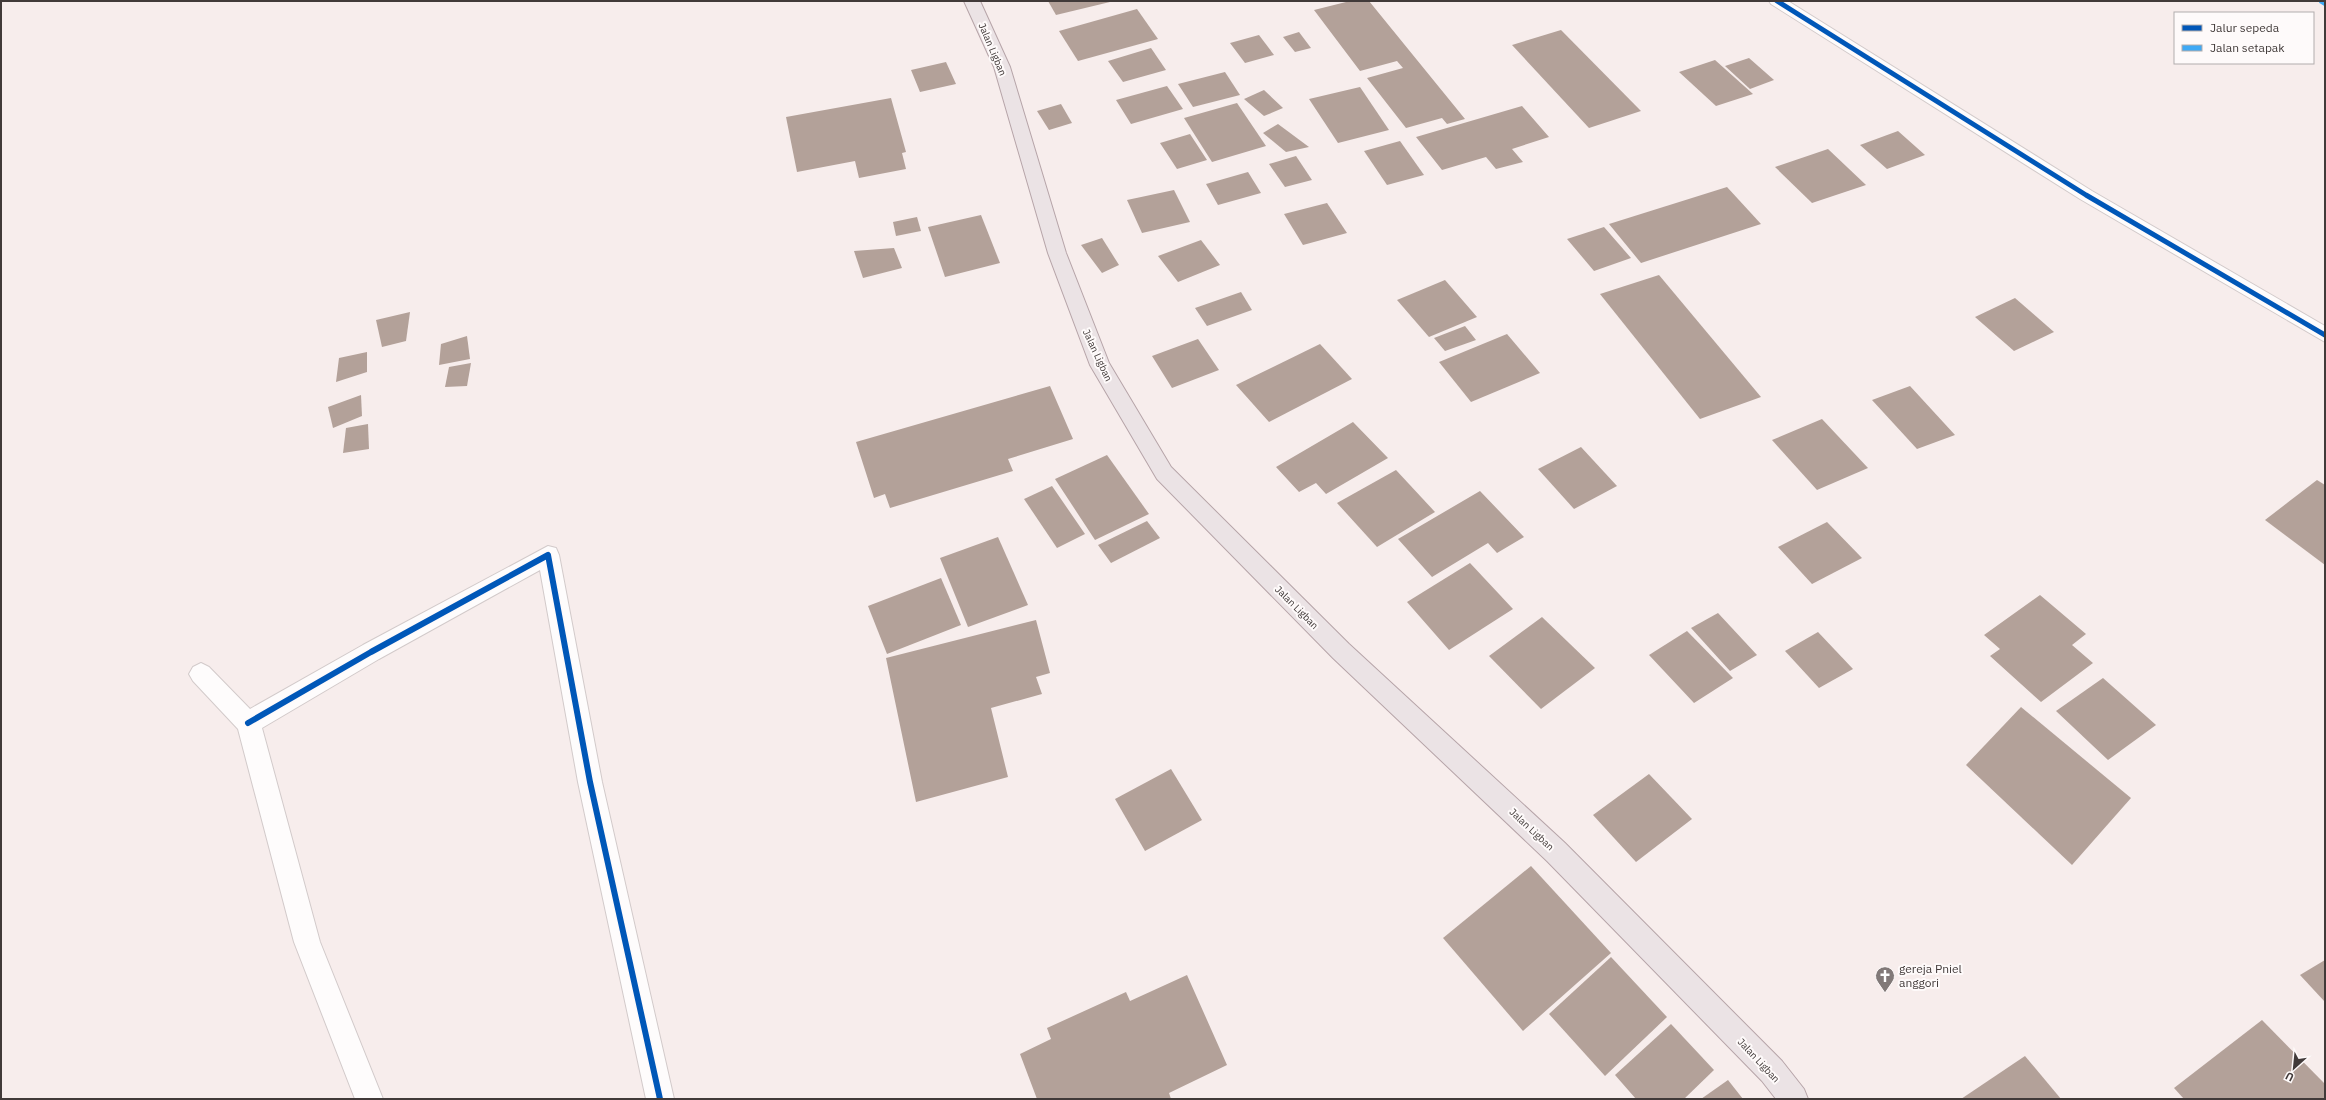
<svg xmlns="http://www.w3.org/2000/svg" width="2326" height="1100" font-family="'IBM Plex Sans',sans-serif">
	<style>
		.building { fill: #b3a199 }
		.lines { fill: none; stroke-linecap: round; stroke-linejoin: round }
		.minor-casing { stroke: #d2caca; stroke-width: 2 }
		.major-casing { stroke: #b6a4a8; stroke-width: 2 }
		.minor { fill: #fefcfc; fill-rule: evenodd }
		.major { fill: #ebe3e5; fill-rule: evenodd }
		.quiet { stroke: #3fa9f5; stroke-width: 4; stroke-dasharray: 8 4; stroke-linecap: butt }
		.cycleway-far1-casing { stroke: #fefafa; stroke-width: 7 }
		.cycleway-casing { stroke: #fefafa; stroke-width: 9 }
		.cycleway-far1 { stroke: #0057b8; stroke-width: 5 }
		.cycleway { stroke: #0057b8; stroke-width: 6 }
		.labels { text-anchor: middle; stroke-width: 4; stroke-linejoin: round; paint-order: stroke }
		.street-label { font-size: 10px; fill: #413a39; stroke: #fefafa }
		.near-poi-label { font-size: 12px; fill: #413a39; stroke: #fefafa; text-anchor: start }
	</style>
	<rect width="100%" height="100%" fill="#f7edec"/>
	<g class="building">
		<path d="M1048,1H1110V2L1056,15Z"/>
		<path d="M1350,1H1369L1465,119L1447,124L1442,118L1406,128L1367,78L1403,68L1397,61L1360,71L1314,10Z"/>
		<path d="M1137,9L1158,39L1078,61L1059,31Z"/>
		<path d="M1561,30L1641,111L1589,128L1512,45Z"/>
		<path d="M1299,32L1311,48L1295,52L1283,37Z"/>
		<path d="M1259,35L1274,55L1245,63L1230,43Z"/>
		<path d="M1151,48L1166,70L1123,82L1108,61Z"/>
		<path d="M1749,58L1774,80L1750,89L1725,66Z"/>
		<path d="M1715,60L1753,94L1716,106L1679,72Z"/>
		<path d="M946,62L956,84L920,92L911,70Z"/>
		<path d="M1225,72L1240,95L1193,107L1178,84Z"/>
		<path d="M1167,86L1183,109L1131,124L1116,100Z"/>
		<path d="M1360,87L1389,130L1338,143L1309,99Z"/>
		<path d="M1264,90L1283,108L1264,116L1244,99Z"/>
		<path d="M891,98L906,152L902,153L906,169L859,178L855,161L797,172L786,117Z"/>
		<path d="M1237,103L1266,146L1212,162L1184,118Z"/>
		<path d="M1061,104L1072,123L1049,130L1037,111Z"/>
		<path d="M1522,106L1549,137L1512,149L1523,162L1496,169L1486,157L1442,170L1416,137Z"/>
		<path d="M1278,124L1309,147L1286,152L1263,133Z"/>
		<path d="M1898,131L1925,155L1887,169L1860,145Z"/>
		<path d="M1190,134L1207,160L1177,169L1160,143Z"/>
		<path d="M1400,141L1424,175L1387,185L1364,151Z"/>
		<path d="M1828,149L1866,185L1812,203L1775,167Z"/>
		<path d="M1296,156L1312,180L1285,187L1269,164Z"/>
		<path d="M1248,172L1261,193L1218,205L1206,184Z"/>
		<path d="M1727,187L1761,224L1641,263L1609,224Z"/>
		<path d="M1174,190L1190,222L1142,233L1127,200Z"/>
		<path d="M1327,203L1347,233L1303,245L1284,214Z"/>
		<path d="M981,215L1000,263L945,277L928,227Z"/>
		<path d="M917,217L921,231L896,236L893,222Z"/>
		<path d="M1604,227L1631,258L1594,271L1567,239Z"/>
		<path d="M1102,238L1119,265L1102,273L1081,245Z"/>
		<path d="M1201,240L1220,265L1178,282L1158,256Z"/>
		<path d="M894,248L902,268L863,278L854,251Z"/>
		<path d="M1659,275L1761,397L1700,419L1600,294Z"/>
		<path d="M1445,280L1477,317L1429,337L1397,300Z"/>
		<path d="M1241,292L1252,310L1207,326L1195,308Z"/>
		<path d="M2015,298L2054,332L2014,351L1975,317Z"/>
		<path d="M410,312L406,341L382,347L376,320Z"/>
		<path d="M1465,326L1476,340L1445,351L1434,338Z"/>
		<path d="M1507,334L1540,373L1471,402L1439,362Z"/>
		<path d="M467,336L470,359L439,365L441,344Z"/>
		<path d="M1198,339L1219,370L1172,388L1152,356Z"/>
		<path d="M1320,344L1352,379L1269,422L1236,385Z"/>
		<path d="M367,352V372L336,382L339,358Z"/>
		<path d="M471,363L467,386L445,387L449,367Z"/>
		<path d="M1050,386L1073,439L1008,459L1013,471L890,508L885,494L874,498L856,442Z"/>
		<path d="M1910,386L1955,435L1917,449L1872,400Z"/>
		<path d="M361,395L362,416L333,428L328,407Z"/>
		<path d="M1822,419L1868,468L1817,490L1772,440Z"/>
		<path d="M1353,422L1388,458L1326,494L1316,483L1299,492L1276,467Z"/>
		<path d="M368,424L369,449L343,453L346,428Z"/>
		<path d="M1581,447L1617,486L1574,509L1538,469Z"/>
		<path d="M1107,455L1149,514L1095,540L1055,479Z"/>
		<path d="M1396,470L1435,512L1377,547L1337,503Z"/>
		<path d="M2317,480L2325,485V565L2265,520Z"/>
		<path d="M1052,486L1085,534L1057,548L1024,499Z"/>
		<path d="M1480,491L1524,537L1497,553L1488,543L1432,577L1398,539Z"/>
		<path d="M1147,521L1160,538L1111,563L1098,545Z"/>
		<path d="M1827,522L1862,558L1812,584L1778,547Z"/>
		<path d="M998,537L1028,605L968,627L940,558Z"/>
		<path d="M1470,563L1513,609L1449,650L1407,602Z"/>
		<path d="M941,578L961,625L887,654L868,606Z"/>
		<path d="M2040,595L2086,634L2072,645L2093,663L2041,702L1990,656L2000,649L1984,635Z"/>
		<path d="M1718,613L1757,655L1730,671L1691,628Z"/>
		<path d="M1542,617L1595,668L1541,709L1489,656Z"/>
		<path d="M1036,620L1050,673L1036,677L1042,694L991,708L1008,777L916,802L886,658Z"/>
		<path d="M1687,631L1733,678L1694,703L1649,655Z"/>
		<path d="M1818,632L1853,669L1819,688L1785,651Z"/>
		<path d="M2103,678L2156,725L2108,760L2056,711Z"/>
		<path d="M2021,707L2131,798L2072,865L1966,765Z"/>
		<path d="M1171,769L1202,820L1145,851L1115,799Z"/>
		<path d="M1649,774L1692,819L1636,862L1593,815Z"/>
		<path d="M1531,866L1611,953L1523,1031L1443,938Z"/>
		<path d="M1611,957L1667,1017L1605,1076L1549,1014Z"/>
		<path d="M2325,960V1002L2300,975Z"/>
		<path d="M1187,975L1227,1065L1169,1093L1171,1099H1037L1020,1054L1051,1039L1047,1028L1126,992L1130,1001Z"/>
		<path d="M2262,1020L2325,1084V1099H2184L2174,1088Z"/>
		<path d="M1671,1024L1714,1070L1684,1099H1636L1615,1075Z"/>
		<path d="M2025,1056L2061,1099H1961Z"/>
		<path d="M1728,1080L1743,1099H1701Z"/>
	</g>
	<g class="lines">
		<defs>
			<g id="minor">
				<path d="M1769,1H1788L2092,191L2325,326V342L2080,199L1771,4Z"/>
				<path d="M548,546L556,548L559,555L602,782L674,1099H646L578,782L540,570L379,659L262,728L320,942L383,1099H355L294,942L238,729L193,681L189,674L193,667L201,663L209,667L250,709L363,645Z"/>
			</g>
			<path id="major" d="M964,1H980L1010,67L1066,253L1109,363L1171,467L1349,644L1565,843L1782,1061L1804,1089L1808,1099H1776L1762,1081L1547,861L1333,658L1157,479L1090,365L1048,253L994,67Z"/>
		</defs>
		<use href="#minor" class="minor-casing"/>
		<use href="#major" class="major-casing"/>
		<use href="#minor" class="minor"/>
		<use href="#major" class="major"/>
		<path class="quiet" d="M2320,1L2325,4"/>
		<defs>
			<path id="cycleway-far1" d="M1777,1L2086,195L2325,335"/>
			<path id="cycleway" d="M248,723L371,652L548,555L590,782L660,1099"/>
		</defs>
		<use href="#cycleway-far1" class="cycleway-far1-casing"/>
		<use href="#cycleway" class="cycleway-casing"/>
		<use href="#cycleway-far1" class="cycleway-far1"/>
		<use href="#cycleway" class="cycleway"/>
	</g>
	<defs>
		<symbol id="church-pin" viewBox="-11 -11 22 30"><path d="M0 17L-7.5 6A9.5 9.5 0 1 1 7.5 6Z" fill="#817978" stroke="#fefafa"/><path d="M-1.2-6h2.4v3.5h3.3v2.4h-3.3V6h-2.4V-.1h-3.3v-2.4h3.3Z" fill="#fff"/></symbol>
	</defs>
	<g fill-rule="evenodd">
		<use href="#church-pin" x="1874" y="965" width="22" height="30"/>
	</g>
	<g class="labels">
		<g class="street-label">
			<text transform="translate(993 49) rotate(67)" y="4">Jalan Ligban</text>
			<text transform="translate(1098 355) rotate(65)" y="4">Jalan Ligban</text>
			<text transform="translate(1297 607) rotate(45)" y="4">Jalan Ligban</text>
			<text transform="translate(1532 829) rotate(43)" y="4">Jalan Ligban</text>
			<text transform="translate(1759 1060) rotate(47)" y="4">Jalan Ligban</text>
		</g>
		<g class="near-poi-label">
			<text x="1899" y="973">gereja Pniel<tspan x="1899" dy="14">anggori</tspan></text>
		</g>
	</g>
	<rect width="2326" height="1100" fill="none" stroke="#413a39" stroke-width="4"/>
	<rect x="2174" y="12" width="140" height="52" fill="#fefafa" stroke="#b2adad"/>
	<rect x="2182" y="25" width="20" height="6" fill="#0057b8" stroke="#b2adad"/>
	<text x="2210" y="32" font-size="12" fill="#413a39">Jalur sepeda</text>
	<rect x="2182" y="45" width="20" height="6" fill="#3fa9f5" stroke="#b2adad"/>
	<text x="2210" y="52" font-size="12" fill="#413a39">Jalan setapak</text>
	<g transform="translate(2294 1068) rotate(207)" stroke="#fefafa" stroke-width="3" paint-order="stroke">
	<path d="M0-3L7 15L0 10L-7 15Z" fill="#413a39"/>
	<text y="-6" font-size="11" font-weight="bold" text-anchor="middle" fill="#413a39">U</text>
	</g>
</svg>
